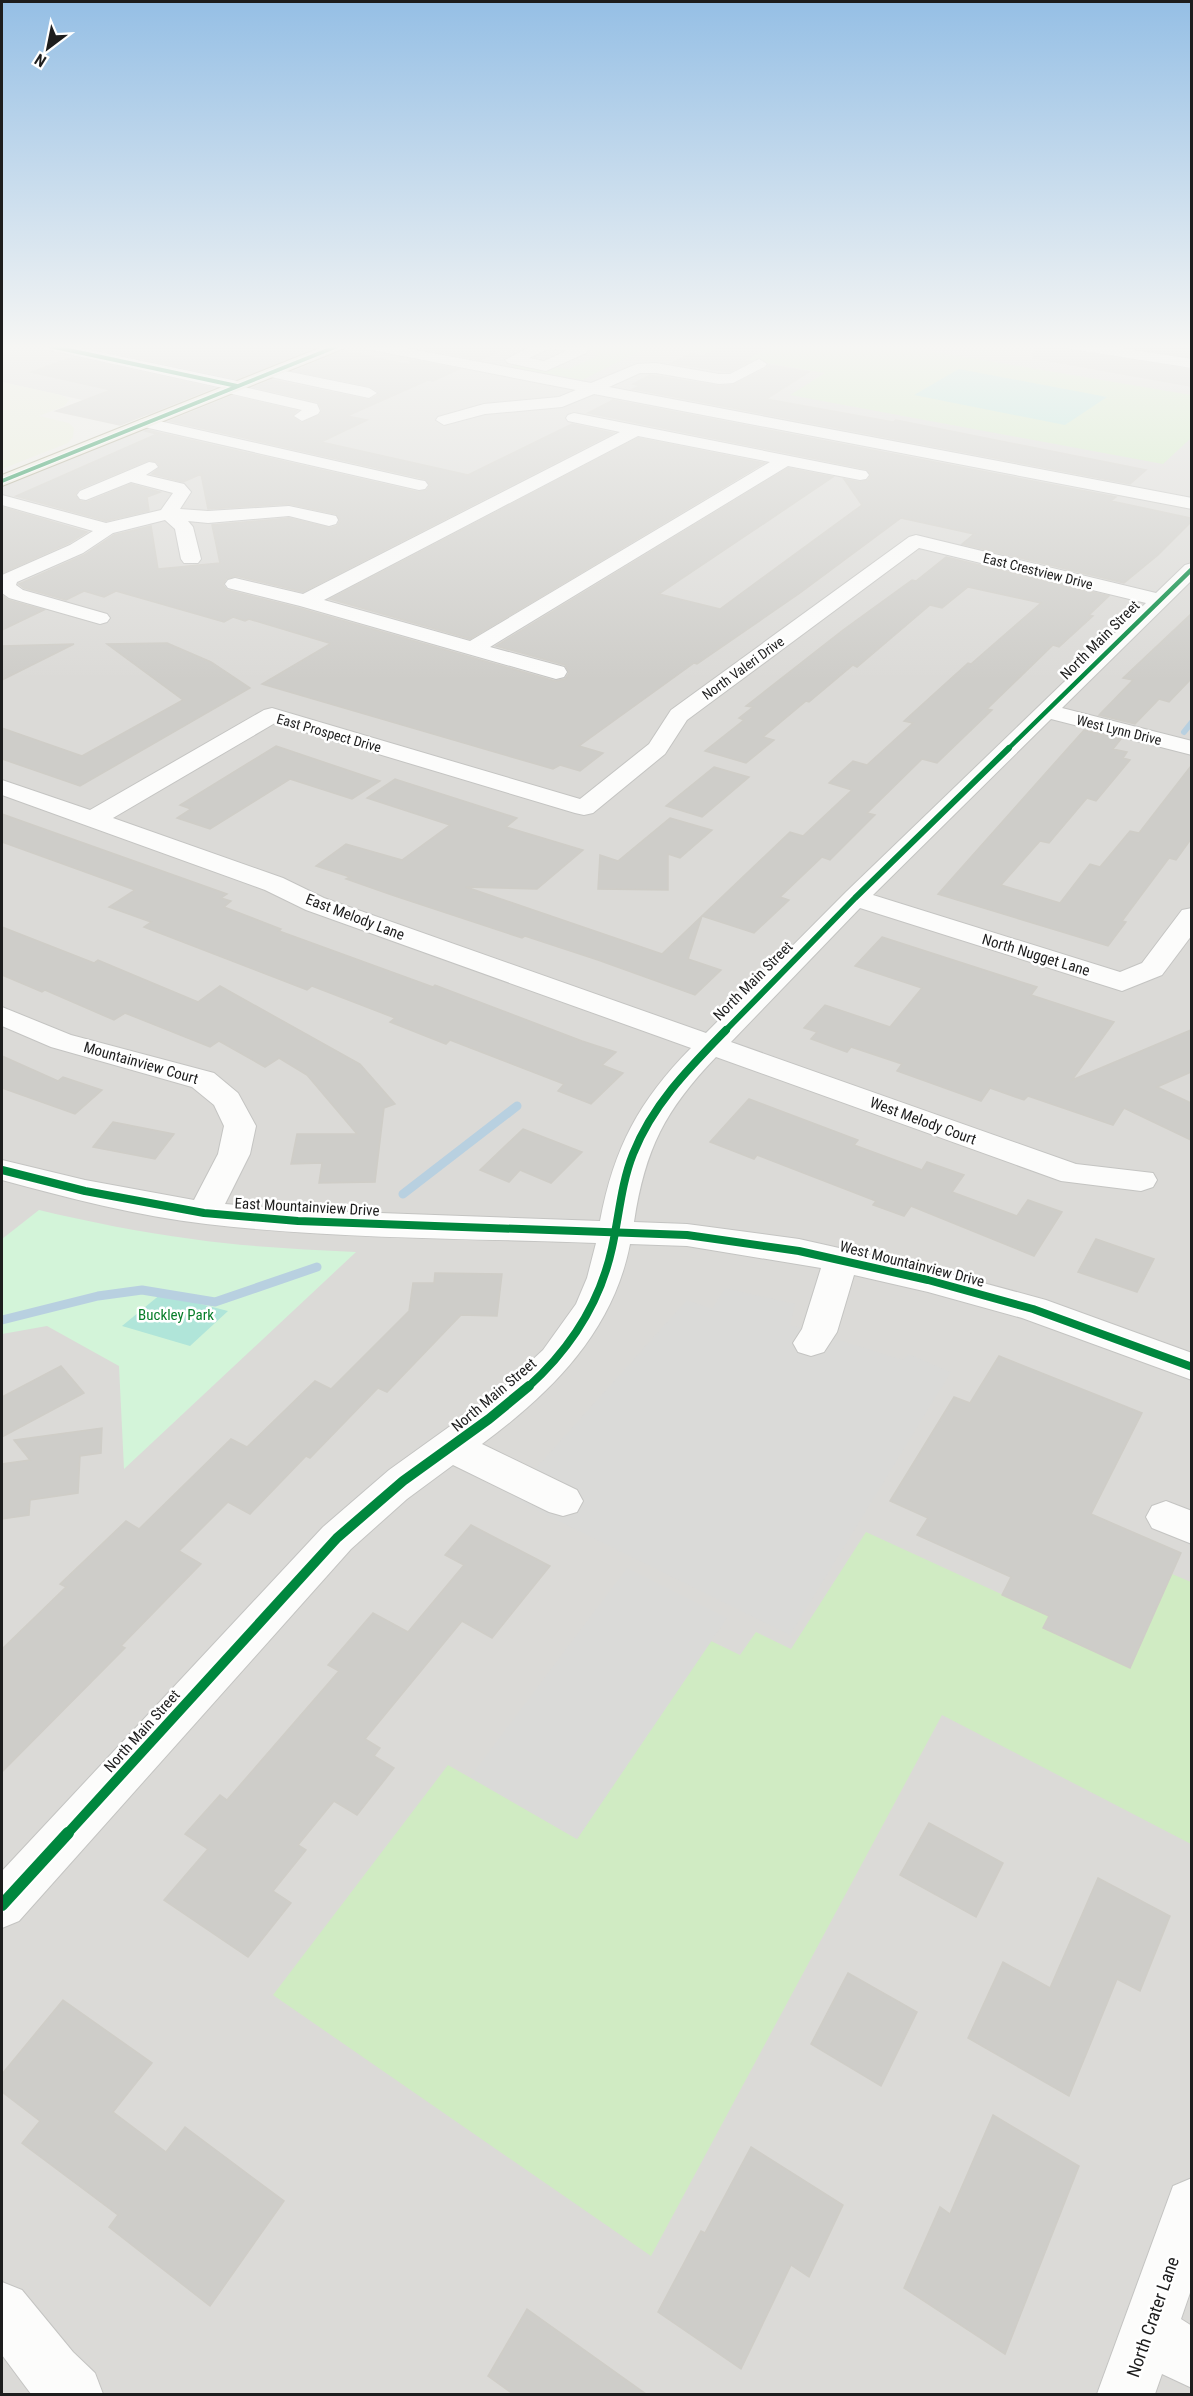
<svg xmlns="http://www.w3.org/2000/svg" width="1193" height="2396" font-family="'Roboto Condensed',sans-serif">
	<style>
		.residential { fill: #dbdad7 }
		.farmland { fill: #e8edd8 }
		.grass { fill: #d0ebc3 }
		.park { fill: #d3f4d9 }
		.pitch { fill: #b0e5d9 }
		.parking { fill: #dadad8 }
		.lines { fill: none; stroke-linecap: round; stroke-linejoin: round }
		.stream-far1 { stroke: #b8d0e0; stroke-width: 6 }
		.stream { stroke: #b8d0e0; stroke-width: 9 }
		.building { fill: #cecdc9; stroke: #cfcdc7; stroke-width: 1.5 }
		.minor-casing { stroke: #c4c4c2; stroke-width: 2 }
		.major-casing { stroke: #a29e82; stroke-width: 2 }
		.minor { fill: #fcfcfb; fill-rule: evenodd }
		.major { fill: #f1eee3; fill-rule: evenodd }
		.cycleway-far5-casing { stroke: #fff; stroke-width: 6 }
		.cycleway-far4-casing { stroke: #fff; stroke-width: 7 }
		.cycleway-far3-casing { stroke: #fff; stroke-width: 9 }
		.cycleway-far2-casing { stroke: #fff; stroke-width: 11 }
		.cycleway-far1-casing { stroke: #fff; stroke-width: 14 }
		.cycleway-casing { stroke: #fff; stroke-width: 16 }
		.cycleway-far5 { stroke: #00873e; stroke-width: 4 }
		.cycleway-far4 { stroke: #00873e; stroke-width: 4.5 }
		.cycleway-far3 { stroke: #00873e; stroke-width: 6 }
		.cycleway-far2 { stroke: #00873e; stroke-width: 8 }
		.cycleway-far1 { stroke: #00873e; stroke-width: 10 }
		.cycleway { stroke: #00873e; stroke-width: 12 }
		.labels { text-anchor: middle; stroke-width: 5; stroke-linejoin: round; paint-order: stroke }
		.far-street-label { font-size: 14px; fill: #1d1d1d; stroke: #fff }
		.street-label { font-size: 15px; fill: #1d1d1d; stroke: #fff }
		.park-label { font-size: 15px; fill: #087e2a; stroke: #fff }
		.near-street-label { font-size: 18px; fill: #1d1d1d; stroke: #fff }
	</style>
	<rect width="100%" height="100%" fill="#ecebe6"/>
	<path class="residential" d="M2,345H1191V2394H2V481L158,417L2,382Z"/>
	<path class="farmland" d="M2,382L61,395L69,400L64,406L39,416L69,423L74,428L73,437L68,443L2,469Z"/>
	<g class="grass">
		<path d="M586,345H652L582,380L511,367L516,364L569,369L599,355L590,352L593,350L580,348Z"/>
		<path d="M666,345H724L759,352L771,345H894L1191,395V438L1163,464L790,395L825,373Z"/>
		<path d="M866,1532L1049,1616L1043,1628L1130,1668L1172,1574L1191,1582V1844L942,1715L651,2256L273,1995L448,1765L577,1839L711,1641L740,1655L756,1632L791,1649Z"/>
	</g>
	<path class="park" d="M39,1210C89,1222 140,1232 192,1239C246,1247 301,1249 356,1252L124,1469L119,1366L47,1326L2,1334V1239Z"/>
	<g class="pitch">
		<path d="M959,369L1107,397L1065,425L914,395Z"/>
		<path d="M161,1294L228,1311L190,1346L122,1326Z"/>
	</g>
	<g class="parking">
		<path d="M527,345H566L594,350L590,353L598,354L569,369L554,366L547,370L495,360Z"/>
		<path d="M725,1288L795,1304L790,1325L903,1360L909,1354L951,1372L790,1635L510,1497L687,1300L712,1309Z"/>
		<path d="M627,1568L727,1618L577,1839L470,1777Z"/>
	</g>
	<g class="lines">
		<path class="stream-far1" d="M1184,732L1192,722"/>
		<g class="stream">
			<path d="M403,1194L517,1106"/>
			<path d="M2,1320L98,1296L142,1290L215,1302L317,1267"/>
		</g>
	</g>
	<g class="building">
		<path d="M109,345H312L318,346L237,379L97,349Z"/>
		<path d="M412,345H514L480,360Z"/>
		<path d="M724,345H771L745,360L750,361L729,372L672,363L690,354L704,356Z"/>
		<path d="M1034,345H1062L1071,351L1191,370V386L1033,358Z"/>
		<path d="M1115,345H1191V357Z"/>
		<path d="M343,351L410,365V360L459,369L433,381L428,380L347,416L367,420L321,442L468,475L572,424L613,433L303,592L236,576L226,579L223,585L227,590L299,608L555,681L565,679L569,673L565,665L496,646L788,468L833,477L659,594L720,609L862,505L844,479L860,482L868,480L871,475L866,469L588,413L613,400L1116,497L1111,501L1191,518V522L1158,555L1124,583L962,544L974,534L901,518L800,593L697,664L694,663L579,746L603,753L580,771L560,765L553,769L262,684L330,644L329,643L249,619L245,621L233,617L224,622L116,591L104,597L84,591L66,600L24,588L19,584L84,555L114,535L151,526L158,569L220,563L212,525L289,518L330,528L337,526L340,521L336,514L289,504L208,509L201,474L183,482L152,474L160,467L157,462L149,460L79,489L75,495L80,501L87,502L131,484L160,492L147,497L149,511L106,521L16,496L157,434L145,431L147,430L418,492L427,490L430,485L425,479L170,421L232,396L297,411L292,416L301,423L320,415L322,410L318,402L254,387L272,380L369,400L378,395V391L369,386L295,371Z"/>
		<path d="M73,357L213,388L120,425L56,411L111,390L31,372Z"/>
		<path d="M769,365L809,372L766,399L893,422L896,420L1146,470L1130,484L633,389L640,386L633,384L650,375L719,386L733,385L765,369Z"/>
		<path d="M638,438L764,463L470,639L330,599Z"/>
		<path d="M2,507L87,532L69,543L2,573Z"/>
		<path d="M946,557L1109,596L1089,615L1093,616L1059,647L1053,645L987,709L992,710L937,763L922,759L867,813L875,815L830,860L822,857L780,897L789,900L754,933L702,916L688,959L721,970L695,995L598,960L525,936L522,938L392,895L346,879L350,877L316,866L346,844L402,860L450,825L367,798L395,779L517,818L506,827L583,850L537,889L466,887L662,954L790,832L803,836L852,790L829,783L853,761L867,765L913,723L904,721L968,663L971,664L1041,603L968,587L942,608L930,605L857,667L853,665L809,702L806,701L763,737L774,740L746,763L705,751L744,720L739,718L753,707L746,706L843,630L912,580L916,581Z"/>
		<path d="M2,595L8,600L44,610L2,630Z"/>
		<path d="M1191,614V679L1169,702L1159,699L1135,724L1099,715L1133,680L1123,678Z"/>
		<path d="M167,643L211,662L250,688L80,786L2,759V728L82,756L183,700L107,644Z"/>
		<path d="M74,644L2,680V646Z"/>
		<path d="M1084,730L1121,739L1113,749L1127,752L1123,758L1130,760L1096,801L1087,798L1049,843L1040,841L1001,885L1060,903L1090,864L1100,867L1130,831L1139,833L1191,766V839L1176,860L1169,858L1122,921L1126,922L1108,946L938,894Z"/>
		<path d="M276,746L380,781L352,799L290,779L210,829L177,818L191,809L180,805Z"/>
		<path d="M714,767L749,777L702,817L666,806Z"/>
		<path d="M2,814L227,894L221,898L231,901L224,907L281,929L279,931L433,987L435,985L582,1041L616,1052L602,1065L623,1073L591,1104L558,1091L564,1084L450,1040L446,1044L390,1022L395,1018L312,986L307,990L144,927L151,922L109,907L135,890L2,842Z"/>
		<path d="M670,818L712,830L680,858L668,854V890L598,889L600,855L618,861Z"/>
		<path d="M2,927L94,963L98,960L198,1002L220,986L360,1064L395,1104L384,1108L375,1182L319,1183L322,1163L291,1164L297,1134H357L307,1075L279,1058L265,1067L219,1041L210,1047L125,1013L114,1020L45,990L42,992L2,975Z"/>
		<path d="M882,937L1037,987L1031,995L1114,1022L1072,1080L1191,1030V1072L1157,1087L1191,1103V1140L1124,1108L1113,1125L1028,1096L1024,1100L990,1088L981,1101L897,1071L902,1064L851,1047L847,1052L811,1039L817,1032L804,1028L825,1005L890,1027L922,988L855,966Z"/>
		<path d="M2,1056L58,1081L63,1077L102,1090L75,1114L2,1088Z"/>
		<path d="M749,1099L858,1140L854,1145L922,1170L927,1162L964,1175L952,1192L1017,1216L1028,1200L1062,1212L1034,1256L911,1206L904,1216L873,1205L876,1201L757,1155L754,1159L710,1142Z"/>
		<path d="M113,1122L174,1134L155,1159L93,1147Z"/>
		<path d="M523,1129L582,1152L551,1183L520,1170L509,1182L480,1170Z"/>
		<path d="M1096,1239L1154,1259L1137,1292L1078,1272Z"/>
		<path d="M435,1273L502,1274L497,1316L461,1315L387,1392L378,1388L310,1458L306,1456L250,1514L228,1502L179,1551L201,1564L121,1646L125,1648L2,1772V1649L66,1587L60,1584L126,1521L139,1529L231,1439L247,1447L315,1381L331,1389L409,1311L413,1283H434Z"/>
		<path d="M999,1356L1142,1413L1091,1514L1181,1553L1130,1668L1043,1628L1049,1616L1002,1595L1011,1577L917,1535L928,1518L890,1501L954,1397L970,1403Z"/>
		<path d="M61,1366L84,1393L2,1437V1397Z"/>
		<path d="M102,1428L101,1453L80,1456L78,1493L30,1500L29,1515L2,1519V1464L30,1460L14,1440Z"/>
		<path d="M471,1525L550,1566L492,1638L462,1621L365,1739L380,1748L374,1756L394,1768L357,1815L334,1801L298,1845L306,1850L273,1891L291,1903L248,1957L164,1900L208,1849L185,1834L220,1795L227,1800L339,1671L328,1665L373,1613L408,1632L464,1565L445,1555Z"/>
		<path d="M929,1823L1003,1863L976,1917L900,1875Z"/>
		<path d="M1098,1878L1170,1916L1140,1991L1117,1979L1069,2096L968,2038L1003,1962L1050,1988Z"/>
		<path d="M848,1973L917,2012L881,2086L811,2044Z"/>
		<path d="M63,2000L152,2063L113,2112L166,2152L185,2127L284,2201L210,2306L109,2227L118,2215L22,2143L40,2121L2,2092V2074Z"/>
		<path d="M993,2115L1079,2166L1005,2354L904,2288L940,2207L950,2214Z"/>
		<path d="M751,2147L843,2205L809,2277L791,2265L741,2369L658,2312L701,2231L705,2233Z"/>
		<path d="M527,2309L646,2394H513L488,2376Z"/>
	</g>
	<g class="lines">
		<defs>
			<g id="minor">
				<path d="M38,345H66L237,381L243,383L244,387L317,404L320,411L318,414L302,421L294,416L302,410L224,392L223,388L45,349Z"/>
				<path d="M360,345H390L591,383L637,364L656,363L719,374H730L759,359L767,364L764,367L733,383L719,384L656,373H640L609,387L1192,498V509L594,394L562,407L485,414L444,425L436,420L438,417L484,404L559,397L576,390L367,349Z"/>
				<path d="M533,345L586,347L588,350L586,353L546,371L508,363L505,360ZM550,348L566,351L544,361L529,358Z"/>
				<path d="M1064,345H1100L1192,359V368L1071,349Z"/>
				<path d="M271,368L369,388L377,393L369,398L266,376L263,373L266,370Z"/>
				<path d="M574,413L860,470L866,471L869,475L866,479L860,480L788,466L490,647L564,667L567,672L564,677L556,679L300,606L228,588L225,584L228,580L235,578L303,594L620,432L568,421L566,418L568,415ZM638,436L770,462L470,641L324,600Z"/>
				<path d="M146,418L419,480L425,481L428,485L425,489L419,490L140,426L138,423L140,420Z"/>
				<path d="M149,462L155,463L158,467L146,475L184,484L191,492L180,509L208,511L289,506L336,516L338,520L336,524L329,526L289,516L208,523L188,521L193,527L201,559L198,563H184L181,559L175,529L165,520L113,533L83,553L17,582L16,585L23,590L107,614L110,618L107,622L100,624L9,598L2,593V575L70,545L93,531L2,505V495L106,523L161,510L173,493L131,482L86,500L80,499L77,495L80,491Z"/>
				<path d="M916,535L1156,593L1185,565L1192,563V580L1062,708L1192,741V755L1051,719L873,895L1120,972L1142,963L1182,910L1192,908V935L1162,975L1122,991L860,908L731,1042L1076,1164L1153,1173L1157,1180L1153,1187L1141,1191L1061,1181L716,1057C665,1110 645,1149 634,1222L687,1224L799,1239L928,1268L1046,1300L1192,1353V1380L1022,1318L928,1292L854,1275L837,1332L824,1352L811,1356L798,1352L793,1343L802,1329L821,1268L687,1246L630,1244C613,1332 551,1393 482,1444L577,1490L583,1501L577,1512L563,1516L549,1512L453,1465L407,1499L351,1549L19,1921L2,1928V1871L323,1527L389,1470L499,1391L543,1350L576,1304L587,1278L596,1243C466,1238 335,1239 206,1224C137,1216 68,1198 2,1180V1160L85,1180L194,1200L218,1154L224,1126L214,1105L192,1087L51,1047L2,1026V1007L71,1035L214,1073L238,1093L256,1126L250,1154L225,1204L298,1210L600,1221C614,1147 639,1101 691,1048L306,910L265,890L2,795V780L90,810L264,710L272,708L580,799L649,744L671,710L909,537ZM919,548L1146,603L846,892L706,1033L324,898L283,878L113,818L275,723L575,813L584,815L593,813L665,754L687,720Z"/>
				<path d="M1166,1501L1192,1511V1544L1152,1528L1146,1517L1152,1506Z"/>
				<path d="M1192,2178V2287L1181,2319L1192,2326V2388L1162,2374L1155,2394H1097L1173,2186Z"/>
				<path d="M2,2282L22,2290L73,2352L95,2373L103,2394H31L2,2355Z"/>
			</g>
			<path id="major" d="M327,345H347L345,348L2,486V475Z"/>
		</defs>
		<use href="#minor" class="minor-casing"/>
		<use href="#major" class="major-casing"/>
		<use href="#minor" class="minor"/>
		<use href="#major" class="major"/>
		<defs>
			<g id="cycleway-far5">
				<path d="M45,345L237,386"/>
				<path d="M2,481L340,345"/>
			</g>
			<path id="cycleway-far4" d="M1008,749L1192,569"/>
			<path id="cycleway-far3" d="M724,1032L855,898L1009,748"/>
			<g id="cycleway-far2">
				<path d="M2,1170L85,1191L204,1213L298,1221L687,1235L799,1251L928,1280L1033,1309L1192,1367"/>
				<path d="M528,1387C569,1350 600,1303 612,1248C619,1217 621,1184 633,1154C653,1104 689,1068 726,1030"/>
			</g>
			<path id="cycleway-far1" d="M67,1834L337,1538L403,1481L489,1419L529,1386"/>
			<path id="cycleway" d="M2,1905L68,1833"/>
		</defs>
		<use href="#cycleway-far5" class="cycleway-far5-casing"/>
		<use href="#cycleway-far4" class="cycleway-far4-casing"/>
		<use href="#cycleway-far3" class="cycleway-far3-casing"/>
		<use href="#cycleway-far2" class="cycleway-far2-casing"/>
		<use href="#cycleway-far1" class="cycleway-far1-casing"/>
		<use href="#cycleway" class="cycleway-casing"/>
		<use href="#cycleway-far5" class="cycleway-far5"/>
		<use href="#cycleway-far4" class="cycleway-far4"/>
		<use href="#cycleway-far3" class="cycleway-far3"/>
		<use href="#cycleway-far2" class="cycleway-far2"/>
		<use href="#cycleway-far1" class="cycleway-far1"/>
		<use href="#cycleway" class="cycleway"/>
	</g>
	<linearGradient id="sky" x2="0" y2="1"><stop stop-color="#95bfe5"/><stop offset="0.51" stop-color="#f6f6f4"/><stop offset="1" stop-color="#f6f6f4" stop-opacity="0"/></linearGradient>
	<rect width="1193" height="680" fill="url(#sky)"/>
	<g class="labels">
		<g class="far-street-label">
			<text transform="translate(1038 571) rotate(14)" y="5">East Crestview Drive</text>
			<text transform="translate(743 668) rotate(-36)" y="5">North Valeri Drive</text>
			<text transform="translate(1119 730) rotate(14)" y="5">West Lynn Drive</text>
			<text transform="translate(329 733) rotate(16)" y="5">East Prospect Drive</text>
		</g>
		<g class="street-label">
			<text transform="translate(1100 640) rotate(-45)" y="5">North Main Street</text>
			<text transform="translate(355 917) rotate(21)" y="5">East Melody Lane</text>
			<text transform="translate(1036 955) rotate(17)" y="5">North Nugget Lane</text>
			<text transform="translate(753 981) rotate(-45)" y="5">North Main Street</text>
			<text transform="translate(141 1063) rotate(16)" y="5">Mountainview Court</text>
			<text transform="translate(923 1121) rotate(20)" y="5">West Melody Court</text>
			<text transform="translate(307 1207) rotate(3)" y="5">East Mountainview Drive</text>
			<text transform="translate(912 1264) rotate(14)" y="5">West Mountainview Drive</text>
			<text transform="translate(494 1395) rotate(-40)" y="5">North Main Street</text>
			<text transform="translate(142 1731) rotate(-48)" y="5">North Main Street</text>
		</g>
		<g class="park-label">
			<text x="176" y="1320">Buckley Park</text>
		</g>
		<g class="near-street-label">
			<text transform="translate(1153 2317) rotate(-71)" y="6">North Crater Lane</text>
		</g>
	</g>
	<rect width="1193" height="2396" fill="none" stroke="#1d1d1d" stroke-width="6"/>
	<g transform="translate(48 48) rotate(212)" stroke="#ffffff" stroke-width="4.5" paint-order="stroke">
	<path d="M0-4.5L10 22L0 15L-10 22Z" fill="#1d1d1d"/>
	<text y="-9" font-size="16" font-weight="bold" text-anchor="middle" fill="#1d1d1d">N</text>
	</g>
</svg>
